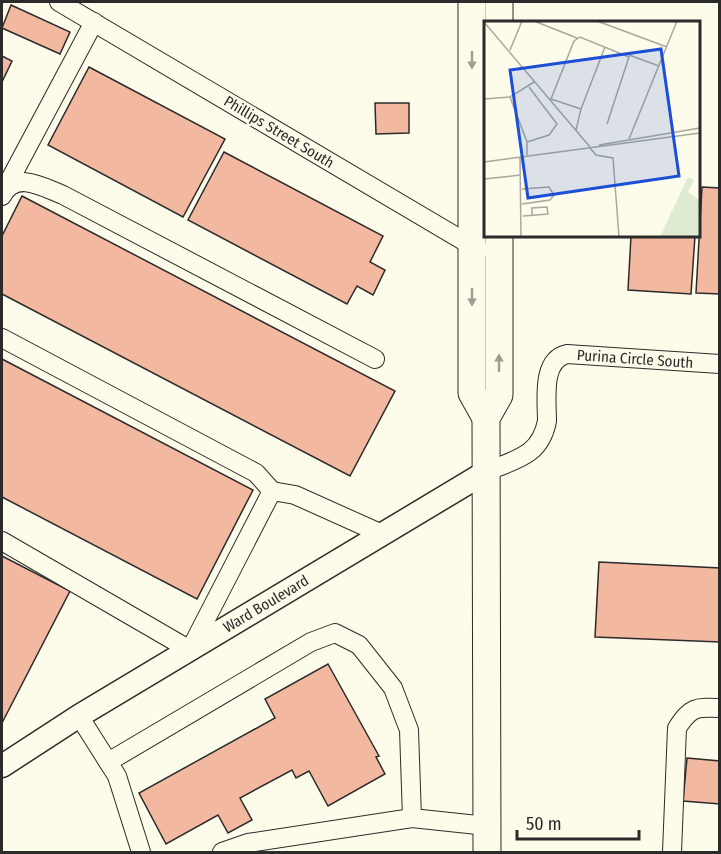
<svg xmlns="http://www.w3.org/2000/svg" width="721" height="854" font-family="'Fira Sans Condensed',sans-serif">
	<style>
		.building { fill: #f2b8a0; stroke: #2b2b2b; stroke-width: 1.5 }
		.lines { fill: none; stroke-linecap: round; stroke-linejoin: round }
		.minor-casing { stroke: #2b2b2b; stroke-width: 20 }
		.major-casing { stroke: #2b2b2b; stroke-width: 25 }
		.highway-casing { stroke: #2b2b2b; stroke-width: 29 }
		.minor { stroke: #fdfbea; stroke-width: 18 }
		.major { stroke: #fdfbea; stroke-width: 22 }
		.highway { stroke: #fdfbea; stroke-width: 27 }
		.oneway { fill: #9e9d94 }
		.labels { text-anchor: middle; stroke-width: 4.5; stroke-linejoin: round; paint-order: stroke }
		.street-label { font-size: 15px; fill: #2b2b2b; stroke: #fdfbea }
		.inset-road { fill: none; stroke: #a9a89e; stroke-width: 1.5 }
		.view { fill: #1d4ed8; fill-opacity: 0.15; stroke: #1d4ed8; stroke-width: 3 }
		.inset-edge { fill: none; stroke: #2b2b2b; stroke-width: 3 }
	</style>
	<rect width="100%" height="100%" fill="#fdfbea"/>
	<g class="building">
		<path d="M11,5L70,32L60,54L2,28Z"/>
		<path d="M2,56L12,61L2,82Z"/>
		<path d="M89,67L225,139L183,217L48,145Z"/>
		<path d="M375,103H409V133L376,134Z"/>
		<path d="M224,152L383,236L370,262L385,270L373,295L357,286L347,304L188,220Z"/>
		<path d="M702,187L720,188V294L696,293Z"/>
		<path d="M22,196L395,391L350,476L2,294V236Z"/>
		<path d="M631,236H695L691,294L628,290Z"/>
		<path d="M2,359L253,490L197,599L2,497Z"/>
		<path d="M2,556L70,591L2,723Z"/>
		<path d="M599,562L720,568V642L595,637Z"/>
		<path d="M328,664L379,756L376,757L385,774L328,806L309,771L296,778L292,770L240,798L252,820L228,833L218,815L166,844L139,793L275,718L265,699Z"/>
		<path d="M687,758L720,761V804L683,801Z"/>
	</g>
	<g class="lines">
		<defs>
			<g id="minor">
				<path d="M59,2L479,250"/>
				<path d="M5,189L94,22"/>
				<path d="M2,196C15,170 43,187 63,195L375,359"/>
				<path d="M2,338L256,473L272,491"/>
				<path d="M486,472C515,459 540,457 547,421C547,400 541,360 567,354L720,364"/>
				<path d="M2,541L190,650L272,491L295,495L382,534"/>
				<path d="M79,716L117,776L141,852"/>
				<path d="M108,762L311,642L335,633L359,645L393,688L409,730L412,818"/>
				<path d="M222,852L248,843L412,818L487,826"/>
				<path d="M672,852L677,728C691,707 695,707 720,708"/>
			</g>
			<path id="major" d="M2,766L79,716L486,472"/>
			<g id="highway">
				<path d="M472,2V393L486,418"/>
				<path d="M499,22V2"/>
				<path d="M487,852L486,418L499,395V236"/>
			</g>
		</defs>
		<use href="#minor" class="minor-casing"/>
		<use href="#major" class="major-casing"/>
		<use href="#highway" class="highway-casing"/>
		<use href="#minor" class="minor"/>
		<use href="#major" class="major"/>
		<use href="#highway" class="highway"/>
	</g>
	<defs><path id="oneway-solid" d="M-6-.8H1V-3.2L6.5 0L1 3.2V.8H-6Z" transform="scale(1.5)"/></defs>
	<g class="oneway">
		<use href="#oneway-solid" transform="translate(472 60) rotate(90)"/>
		<use href="#oneway-solid" transform="translate(472 297) rotate(90)"/>
		<use href="#oneway-solid" transform="translate(499 363) rotate(-90)"/>
	</g>
	<g class="labels">
		<g class="street-label">
			<text transform="translate(279 132) rotate(31)" y="5">Phillips Street South</text>
			<text transform="translate(635 359) rotate(4)" y="5">Purina Circle South</text>
			<text transform="translate(266 604) rotate(-31)" y="5">Ward Boulevard</text>
		</g>
	</g>
	<g transform="translate(484 21)">
		<rect width="216" height="216" fill="#fdfbea"/>
		<path d="M204,156L210,159L204,171L216,180V216H176Z" fill="#deebd1"/>
		<path class="inset-road" d="M50,0L93,17M113,0L183,26M0,1L106,126M26,29L38,0M145,34L175,45M26,76L43,121V134M0,78L26,76L50,61M97,88L121,26M92,109L97,88L67,78L90,20L96,16L145,36L123,103M145,118L193,0M43,121L65,114L73,103L45,66M115,124L216,107M106,127L112,134L129,137L135,216M36,137L37,216M0,141L216,112M0,158L37,154M38,168L65,166L70,174L66,179L38,183M39,195L64,193L63,186L48,187V194"/>
		<path class="view" d="M177,28L195,155L44,177L26,49Z"/>
		<rect width="216" height="216" class="inset-edge"/>
	</g>
	<rect width="721" height="854" fill="none" stroke="#2b2b2b" stroke-width="6"/>
	<path d="M517 830v9h122v-9" fill="none" stroke="#2b2b2b" stroke-width="3"/>
	<text x="526" y="830" font-size="18" fill="#2b2b2b" stroke="#fdfbea" stroke-width="4.5" paint-order="stroke">50 m</text>
</svg>
